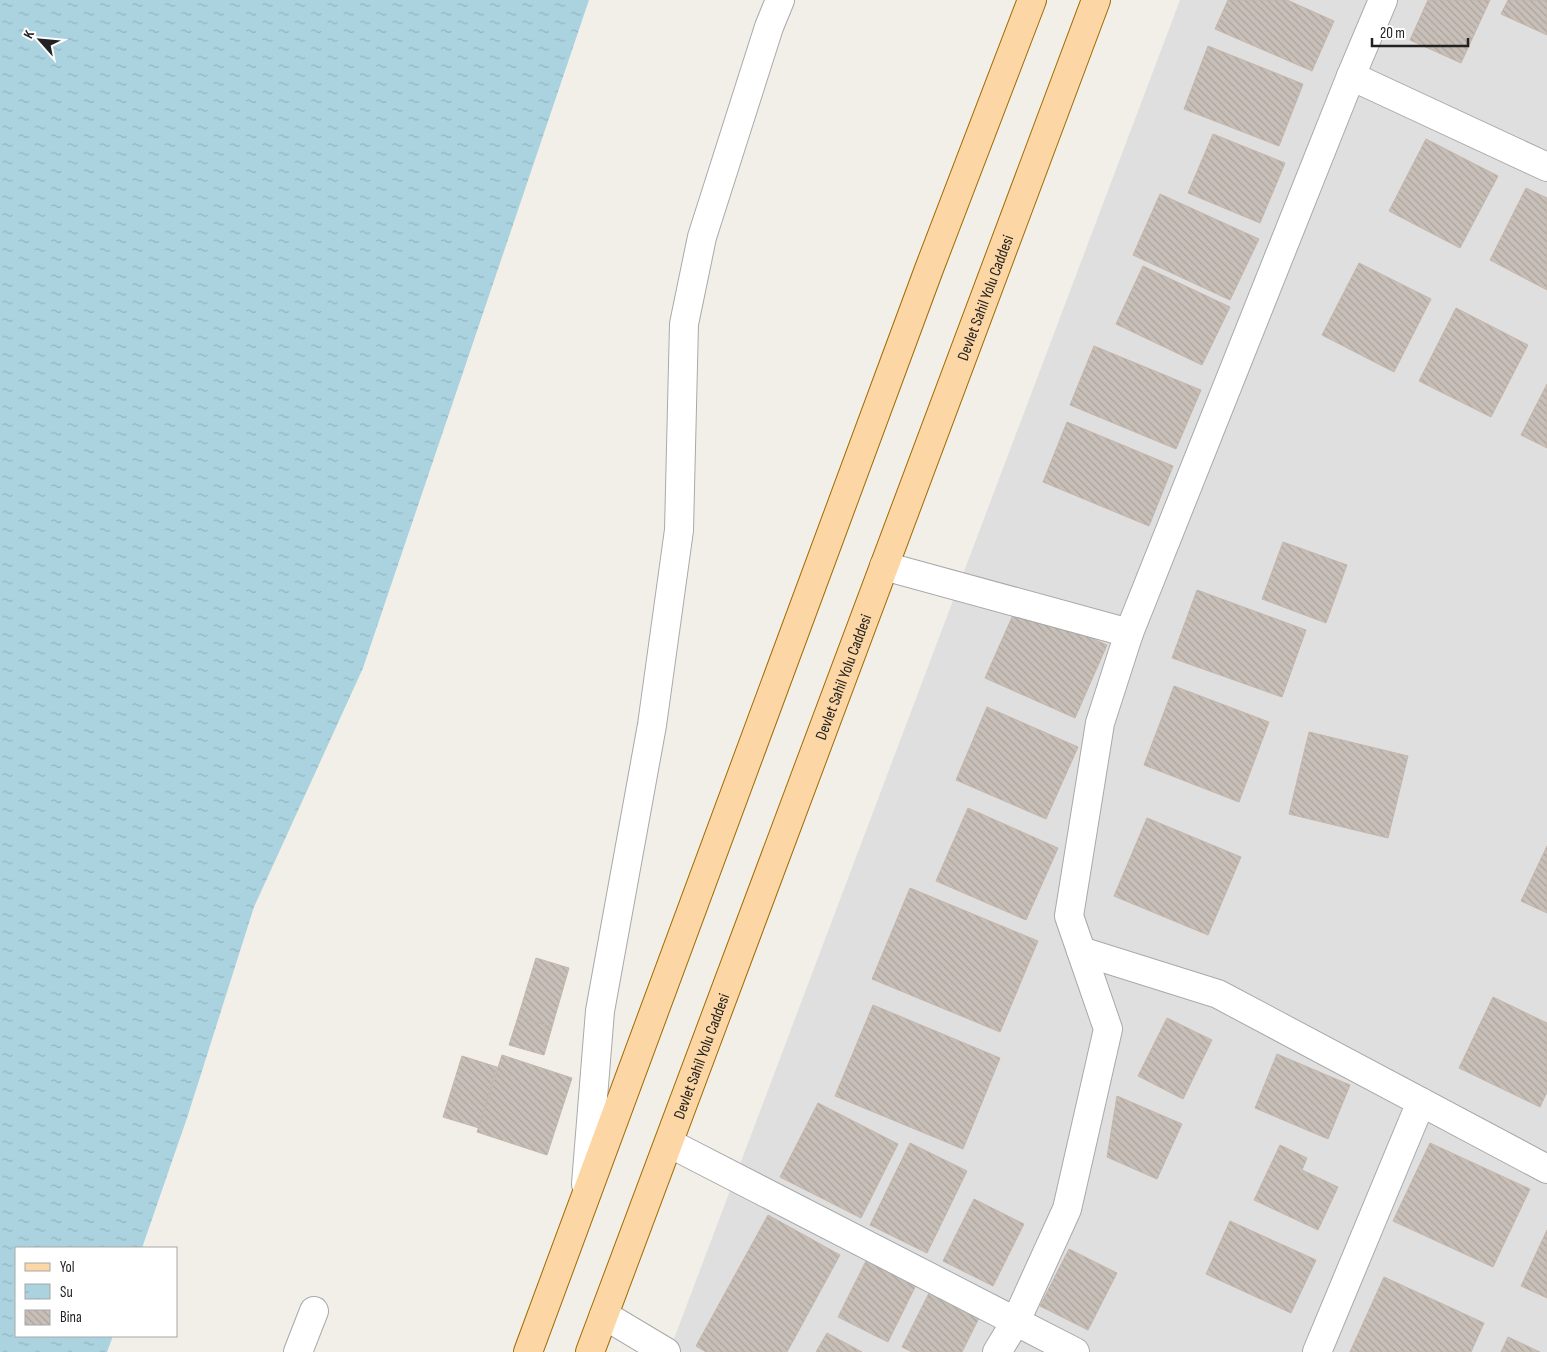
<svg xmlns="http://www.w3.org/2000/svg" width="1547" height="1352" font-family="'Sofia Sans Condensed',sans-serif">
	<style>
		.residential { fill: #e0dfdf }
		.water { fill: url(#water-ripples) }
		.building { fill: url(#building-back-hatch); stroke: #c4b6ab }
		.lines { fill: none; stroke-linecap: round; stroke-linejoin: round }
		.minor-casing { stroke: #a9a9a9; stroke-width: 30 }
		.primary-casing { stroke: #a06b00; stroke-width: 30 }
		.minor { stroke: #fff; stroke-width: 28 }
		.primary { stroke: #fcd6a4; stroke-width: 28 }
		.labels { text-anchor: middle; stroke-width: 4; stroke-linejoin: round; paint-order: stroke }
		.street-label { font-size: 16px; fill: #222; stroke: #fff }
	</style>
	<defs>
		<pattern id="water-ripples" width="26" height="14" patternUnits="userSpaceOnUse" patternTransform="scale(1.25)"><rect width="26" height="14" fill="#aad3df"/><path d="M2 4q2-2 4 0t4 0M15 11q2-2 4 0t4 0" fill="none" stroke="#92b5bf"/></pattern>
		<pattern id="building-back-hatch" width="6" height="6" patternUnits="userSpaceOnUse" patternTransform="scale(1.25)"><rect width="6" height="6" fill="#c7bfb8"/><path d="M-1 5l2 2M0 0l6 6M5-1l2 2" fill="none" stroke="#aba49e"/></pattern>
	</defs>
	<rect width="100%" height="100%" fill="#f2efe9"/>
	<path class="residential" d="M1180,0H1547V1352H669Z"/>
	<path class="water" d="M0,0H589L363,668L254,907L188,1115L142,1248H16V1336H113L107,1352H0Z"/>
	<g class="building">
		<path d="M1228,0H1287L1334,21L1312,71L1215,29Z"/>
		<path d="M1428,0H1490L1461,63L1410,40Z"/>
		<path d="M1508,0H1547V35L1501,14Z"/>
		<path d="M1208,46L1303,84L1279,146L1184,109Z"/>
		<path d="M1213,134L1285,163L1260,223L1188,193Z"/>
		<path d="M1426,139L1498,176L1460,248L1389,211Z"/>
		<path d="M1526,188L1547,198V290L1490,260Z"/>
		<path d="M1160,194L1259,239L1230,300L1133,255Z"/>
		<path d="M1359,263L1431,299L1394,372L1322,335Z"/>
		<path d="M1143,266L1230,307L1202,365L1116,324Z"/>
		<path d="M1456,308L1528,345L1491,417L1419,381Z"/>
		<path d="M1094,346L1201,390L1176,449L1070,405Z"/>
		<path d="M1547,384V448L1521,435Z"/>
		<path d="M1067,422L1173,466L1149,526L1043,482Z"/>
		<path d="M1283,542L1347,565L1326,623L1262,599Z"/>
		<path d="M1197,590L1306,630L1282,697L1172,658Z"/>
		<path d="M1017,606L1107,645L1075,718L985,678Z"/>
		<path d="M1174,686L1269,722L1239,802L1144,765Z"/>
		<path d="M987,707L1078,747L1046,819L956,780Z"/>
		<path d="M1309,732L1408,756L1388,838L1289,814Z"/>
		<path d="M968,808L1058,848L1026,920L936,881Z"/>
		<path d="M1147,818L1241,857L1208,935L1114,896Z"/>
		<path d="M1547,846V913L1521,901Z"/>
		<path d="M910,888L1038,941L1000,1032L872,979Z"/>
		<path d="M536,958L569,968L552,1027L518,1017Z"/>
		<path d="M1493,997L1547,1023V1092L1540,1107L1459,1068Z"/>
		<path d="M873,1005L1000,1058L963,1149L835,1096Z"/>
		<path d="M518,1017L552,1027L544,1055L509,1045Z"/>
		<path d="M1167,1018L1212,1040L1183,1099L1138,1076Z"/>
		<path d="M1277,1054L1350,1085L1328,1139L1255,1108Z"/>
		<path d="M502,1055L572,1078L547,1155L477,1132Z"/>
		<path d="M462,1056L497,1067L479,1128L443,1117Z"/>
		<path d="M1117,1096L1182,1124L1157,1179L1107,1157Z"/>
		<path d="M818,1103L898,1144L861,1218L780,1177Z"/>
		<path d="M910,1143L967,1171L927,1253L870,1225Z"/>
		<path d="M1430,1143L1530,1189L1493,1267L1393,1221Z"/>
		<path d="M1280,1145L1307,1158L1302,1170L1338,1187L1318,1230L1254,1200Z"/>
		<path d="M974,1199L1024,1224L993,1286L943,1261Z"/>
		<path d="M768,1215L840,1255L787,1352H706L696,1346Z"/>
		<path d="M1230,1221L1316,1260L1291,1313L1206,1274Z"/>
		<path d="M1547,1230V1298L1521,1286Z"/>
		<path d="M1069,1249L1117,1273L1088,1330L1040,1306Z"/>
		<path d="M869,1255L919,1279L888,1342L838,1317Z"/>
		<path d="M1384,1277L1484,1323L1471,1352H1350Z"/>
		<path d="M933,1285L983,1310L962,1352H912L902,1347Z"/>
		<path d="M827,1333L862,1352H816Z"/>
		<path d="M1508,1337L1540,1352H1501Z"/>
	</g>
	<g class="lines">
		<defs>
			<g id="minor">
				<path d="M1351,76L1547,167"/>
				<path d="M884,566L1129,633"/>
				<path d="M1081,951L1218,994L1547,1169"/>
				<path d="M669,1143L1075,1352"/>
				<path d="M586,1184L600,1011L652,725L679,530L684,324L702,237L769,27L780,0"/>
				<path d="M604,1315L666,1352"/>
				<path d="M298,1352L314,1311"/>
				<path d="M997,1352L1016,1321L1067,1209L1108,1029L1069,916L1100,723L1129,633L1351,76L1383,0"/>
				<path d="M1317,1352L1421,1102"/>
			</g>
			<g id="primary">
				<path d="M528,1352L929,269L1032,0"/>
				<path id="s1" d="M590,1352L1096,0"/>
			</g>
		</defs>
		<use href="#minor" class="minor-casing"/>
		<use href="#primary" class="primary-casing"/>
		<use href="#minor" class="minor"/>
		<use href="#primary" class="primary"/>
	</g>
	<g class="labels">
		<g class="street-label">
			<text dy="6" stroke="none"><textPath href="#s1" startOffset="1126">Devlet Sahil Yolu Caddesi</textPath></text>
			<text dy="6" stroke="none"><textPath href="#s1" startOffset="721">Devlet Sahil Yolu Caddesi</textPath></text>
			<text dy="6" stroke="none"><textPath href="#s1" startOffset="316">Devlet Sahil Yolu Caddesi</textPath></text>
		</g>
	</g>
	<rect x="15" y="1247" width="162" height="90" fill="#ffffff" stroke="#a7a7a7"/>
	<rect x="25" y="1263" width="25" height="8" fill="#fcd6a4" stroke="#a7a7a7"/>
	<text x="60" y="1272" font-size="15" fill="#222222">Yol</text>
	<rect x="25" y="1284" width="25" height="15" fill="url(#water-ripples)" stroke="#a7a7a7"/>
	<text x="60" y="1297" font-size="15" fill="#222222">Su</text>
	<rect x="25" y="1310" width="25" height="15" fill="url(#building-back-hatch)" stroke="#a7a7a7"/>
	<text x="60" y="1322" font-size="15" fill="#222222">Bina</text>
	<g transform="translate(40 40) rotate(297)" stroke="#ffffff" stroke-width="4" paint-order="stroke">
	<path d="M0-4L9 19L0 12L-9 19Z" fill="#222222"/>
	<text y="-8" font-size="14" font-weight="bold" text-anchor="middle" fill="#222222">K</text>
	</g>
	<path d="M1372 38v8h96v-8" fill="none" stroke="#222222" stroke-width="2.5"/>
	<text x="1380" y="38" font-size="15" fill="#222222" stroke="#ffffff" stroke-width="4" paint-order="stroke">20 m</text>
</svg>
